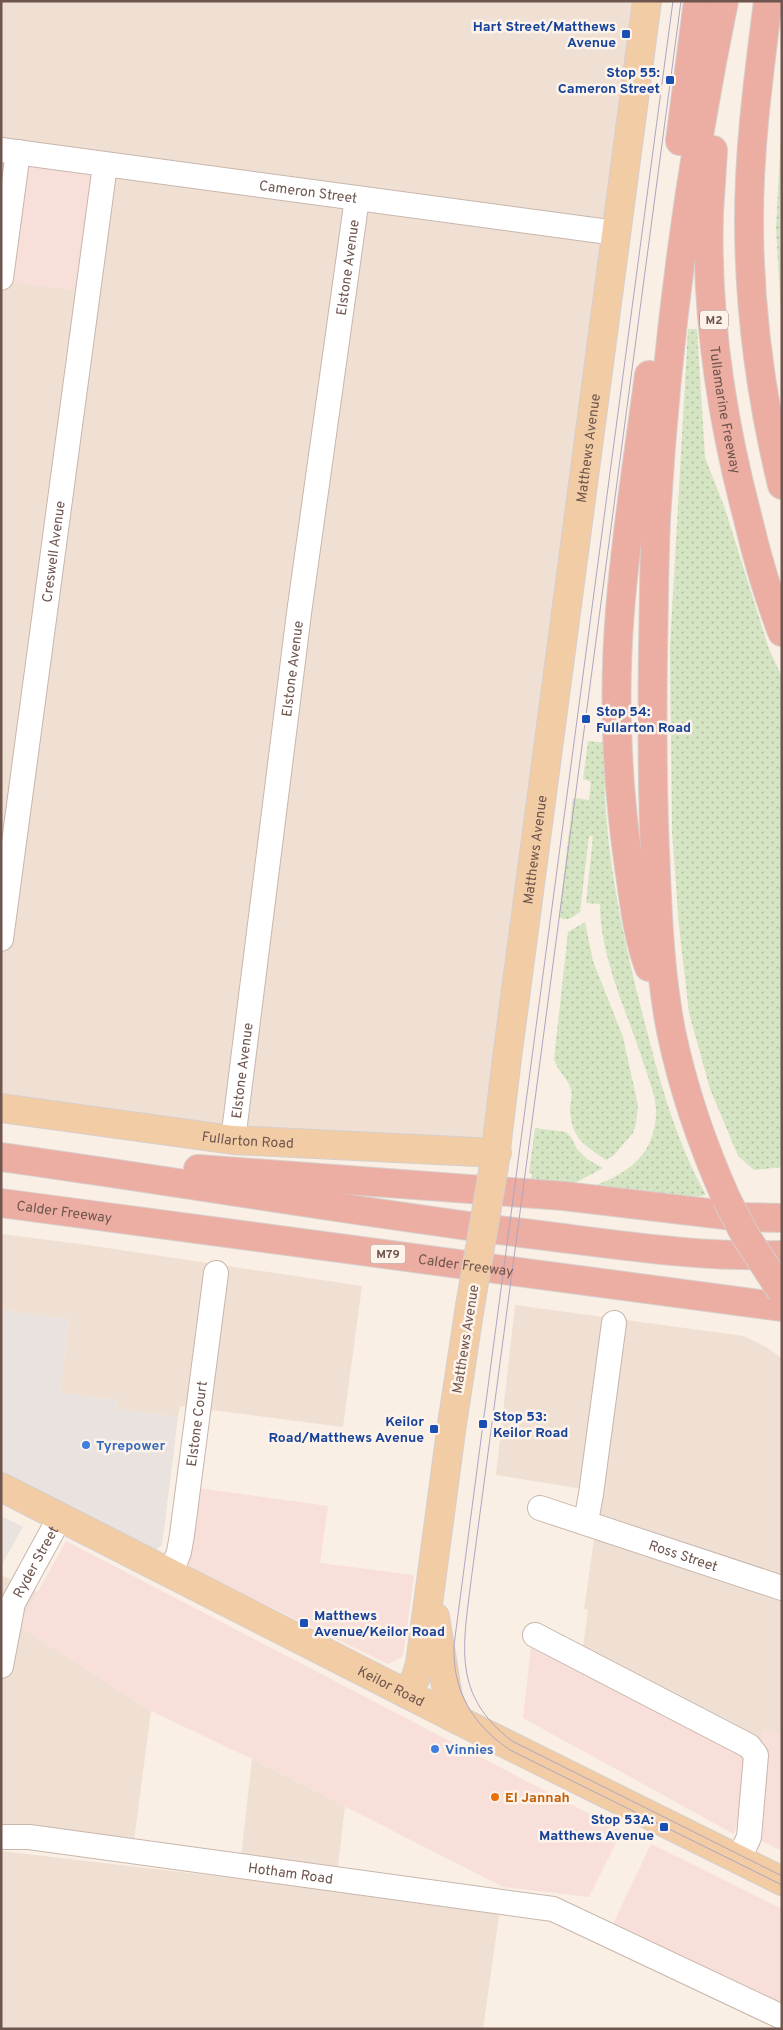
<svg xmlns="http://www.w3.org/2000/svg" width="783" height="2030" font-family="Overpass,sans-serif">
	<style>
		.residential { fill: #f0e0d3 }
		.commercial { fill: #f8dfd9 }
		.industrial { fill: #e9e2de }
		.grass { fill: url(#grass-dots) }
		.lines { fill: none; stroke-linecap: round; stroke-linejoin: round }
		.minor-casing { stroke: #c8b6ac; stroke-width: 26 }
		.major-casing { stroke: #d6cfcd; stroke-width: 30 }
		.highway-casing { stroke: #d6cfcd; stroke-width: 30 }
		.minor { stroke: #fff; stroke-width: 24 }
		.major { stroke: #f1cca4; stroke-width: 28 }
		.highway { stroke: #ecada2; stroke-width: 28 }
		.tram { stroke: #b1a4c1; stroke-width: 1 }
		.major-bridge-casing { stroke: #d6cfcd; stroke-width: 30; stroke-linecap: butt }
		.highway-bridge-casing { stroke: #d6cfcd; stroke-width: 30; stroke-linecap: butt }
		.major-bridge { stroke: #f1cca4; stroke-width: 28 }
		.highway-bridge { stroke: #ecada2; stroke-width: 28 }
		.transit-dot { fill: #1a4fb4; stroke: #fdf3ea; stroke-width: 2 }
		.shop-dot { fill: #3f7fe0; stroke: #fdf3ea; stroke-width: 2 }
		.food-dot { fill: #e8710a; stroke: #fdf3ea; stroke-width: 2 }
		.labels { text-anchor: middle; stroke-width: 5; stroke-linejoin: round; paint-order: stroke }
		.shield { fill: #fdf3ea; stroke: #99847c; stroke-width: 1 }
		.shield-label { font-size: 12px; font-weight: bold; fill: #6e554d }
		.transit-label { font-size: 14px; font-weight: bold; fill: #164399; stroke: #fdf3ea; text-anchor: end }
		.street-label { font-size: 14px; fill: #6e554d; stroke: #fdf3ea }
		.shop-label { font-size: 14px; font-weight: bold; fill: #366cbe; stroke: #fdf3ea; text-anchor: start }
		.food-label { font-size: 14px; font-weight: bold; fill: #c56008; stroke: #fdf3ea; text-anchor: start }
	</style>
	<defs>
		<pattern id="grass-dots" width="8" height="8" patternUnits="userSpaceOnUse" patternTransform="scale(1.25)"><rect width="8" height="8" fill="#d5e5c4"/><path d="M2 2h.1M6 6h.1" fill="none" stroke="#b1bca1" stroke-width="1.8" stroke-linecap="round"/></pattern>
	</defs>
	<rect width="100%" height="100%" fill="#f9efe4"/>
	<g class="residential">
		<path d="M1,1H647L497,1153L1,1108Z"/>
		<path d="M1,1234L88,1245L362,1286L343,1427L180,1406L178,1417L117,1409L118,1400L60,1393L69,1319L1,1310Z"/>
		<path d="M515,1305L744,1336L766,1347L782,1358V1735L763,1729L762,1750L581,1662L588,1610L584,1609L601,1492L496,1475Z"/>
		<path d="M1,1575L38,1592L19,1626L151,1711L134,1841L1,1824Z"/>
		<path d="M252,1759L345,1806L337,1874L241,1858Z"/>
		<path d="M1,1851L500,1909L483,2029H1Z"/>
	</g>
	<g class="commercial">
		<path d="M14,161L86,172L90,176L93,182L79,291L1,281Z"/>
		<path d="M198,1488L328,1506L320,1563L414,1575L403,1656L388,1664L188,1567Z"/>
		<path d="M66,1541L622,1831L589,1897L503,1887L252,1759L151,1711L19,1626Z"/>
		<path d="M531,1648L745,1753L737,1823L734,1834L523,1718Z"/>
		<path d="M763,1729L782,1735V1851L755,1838Z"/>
		<path d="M651,1844L782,1909V2007L611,1928Z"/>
	</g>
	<g class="industrial">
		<path d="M1,1310L69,1319L60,1393L118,1400L117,1409L178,1417L162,1545L154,1551L1,1475Z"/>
		<path d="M1,1516L23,1527L1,1566Z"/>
	</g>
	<g class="grass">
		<path d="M782,114V332L776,228Z"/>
		<path d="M688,329H697L705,457L725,509L769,649L782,677V1167L754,1170L738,1156L710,1089L689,1013L679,926L672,831L670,647Z"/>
		<path d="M588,741L608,743C607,761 604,779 605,796C609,875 627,955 647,1031C661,1087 678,1145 706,1195L695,1197L576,1192C600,1184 625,1176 642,1155C651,1145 656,1126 656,1113C656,1096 649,1080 644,1065C628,1013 600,959 600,904L586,903L593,836H589L580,912C573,917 568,922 559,917L573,798L589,800L591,782L583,779Z"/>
		<path d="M585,922L593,961L623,1037L638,1105L636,1124L633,1133L613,1156L606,1160C584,1145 571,1138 570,1109C570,1103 573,1095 571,1090C568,1078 557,1071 554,1059L568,932Z"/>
		<path d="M535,1128L566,1132L571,1137L577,1149L587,1159L603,1168L579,1181L559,1187L530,1185L532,1174L529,1173Z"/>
	</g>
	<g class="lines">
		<defs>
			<g id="minor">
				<path id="s1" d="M1,150L616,233"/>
				<path d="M1,278L18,152"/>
				<path id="s2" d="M1,939L105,165"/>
				<path id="s3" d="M233,1140L299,613L357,198"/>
				<path id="s4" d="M540,1508L782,1588"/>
				<path d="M586,1522L591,1494L614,1323"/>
				<path id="s5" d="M171,1573L179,1552L182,1535L216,1273"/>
				<path d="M535,1635L749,1746L756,1755L749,1837L739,1859"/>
				<path id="s6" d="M1,1666L13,1603L60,1517"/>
				<path id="s7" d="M1,1837H29L553,1909L782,2017"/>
			</g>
			<g id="major">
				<path id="s8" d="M1,1108L233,1140L497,1153"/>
				<path id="s9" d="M494,1166L507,1058L647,1"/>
				<path id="s10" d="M1,1487L458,1720L782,1881"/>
				<path d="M435,1617L448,1698L458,1720"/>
				<path d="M407,1694L416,1677L420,1664L451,1431L470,1306"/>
			</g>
			<g id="highway">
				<path d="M724,1C689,172 666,346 656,520C654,563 654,605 653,648C652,723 652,798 656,873C658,926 661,979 671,1031C683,1089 702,1144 726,1198"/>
				<path d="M768,1C759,74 749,146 749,220C749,310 761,398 782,485"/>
				<path d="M680,141L698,1"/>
				<path id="s11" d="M713,150C712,171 710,193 709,214C706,316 722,421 748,519C757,557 768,595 782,632"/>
				<path d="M649,967C637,935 634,900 629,867C617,783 613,696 620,611C626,532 639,453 649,375"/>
				<path d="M1,1157C175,1181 348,1211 522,1233C608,1243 695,1258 782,1255"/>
				<path d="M198,1169L564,1196L742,1217L782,1218"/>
				<path id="s12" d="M1,1203L782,1307"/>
			</g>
		</defs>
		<use href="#minor" class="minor-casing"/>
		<use href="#major" class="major-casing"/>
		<use href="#highway" class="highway-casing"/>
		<use href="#minor" class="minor"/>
		<use href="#major" class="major"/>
		<use href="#highway" class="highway"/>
		<g class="tram">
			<path d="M673,1L483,1424L454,1645C452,1691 473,1725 510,1750L782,1885"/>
			<path d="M681,1L471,1581C463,1647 452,1695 512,1741L782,1876"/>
		</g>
		<defs>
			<path id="major-bridge" d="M470,1306L494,1166"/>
			<path id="highway-bridge" d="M726,1198L745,1235L782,1292"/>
		</defs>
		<use href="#major-bridge" class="major-bridge-casing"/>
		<use href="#highway-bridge" class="highway-bridge-casing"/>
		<use href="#major-bridge" class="major-bridge"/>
		<use href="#highway-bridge" class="highway-bridge"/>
	</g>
	<g class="transit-dot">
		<rect x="621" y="29" width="10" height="10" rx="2.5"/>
		<rect x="665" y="75" width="10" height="10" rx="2.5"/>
		<rect x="581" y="714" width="10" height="10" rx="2.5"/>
		<rect x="478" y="1419" width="10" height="10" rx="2.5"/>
		<rect x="429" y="1424" width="10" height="10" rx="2.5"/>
		<rect x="299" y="1618" width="10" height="10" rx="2.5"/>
		<rect x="659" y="1822" width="10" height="10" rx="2.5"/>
	</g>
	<g class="shop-dot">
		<circle cx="86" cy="1445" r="5"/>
		<circle cx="435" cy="1749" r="5"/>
	</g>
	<circle class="food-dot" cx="495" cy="1797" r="5"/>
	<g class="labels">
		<g class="shield">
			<rect x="700" y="310.5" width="28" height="19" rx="4"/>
			<rect x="370.5" y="1244.5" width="35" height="19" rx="4"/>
		</g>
		<g class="shield-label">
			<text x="714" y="324">M2</text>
			<text x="388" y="1258">M79</text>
		</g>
		<g class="transit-label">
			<text x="616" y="31">Hart Street/Matthews<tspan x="616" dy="16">Avenue</tspan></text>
			<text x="660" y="77">Stop 55:<tspan x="660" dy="16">Cameron Street</tspan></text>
			<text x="596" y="716" text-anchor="start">Stop 54:<tspan x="596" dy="16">Fullarton Road</tspan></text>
			<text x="493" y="1421" text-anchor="start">Stop 53:<tspan x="493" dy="16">Keilor Road</tspan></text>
			<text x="424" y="1426">Keilor<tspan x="424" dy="16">Road/Matthews Avenue</tspan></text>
			<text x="314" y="1620" text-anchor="start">Matthews<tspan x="314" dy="16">Avenue/Keilor Road</tspan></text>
			<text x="654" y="1824">Stop 53A:<tspan x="654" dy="16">Matthews Avenue</tspan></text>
		</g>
		<g class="street-label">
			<text dy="5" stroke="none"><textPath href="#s1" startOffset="310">Cameron Street</textPath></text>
			<text dy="5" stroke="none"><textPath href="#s3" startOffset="880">Elstone Avenue</textPath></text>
			<text dy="5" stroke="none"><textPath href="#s11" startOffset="261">Tullamarine Freeway</textPath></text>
			<text dy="5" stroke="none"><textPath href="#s9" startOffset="724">Matthews Avenue</textPath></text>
			<text dy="5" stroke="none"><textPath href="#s2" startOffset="391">Creswell Avenue</textPath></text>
			<text dy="5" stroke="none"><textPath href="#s3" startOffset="475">Elstone Avenue</textPath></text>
			<text dy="5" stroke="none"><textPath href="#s9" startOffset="319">Matthews Avenue</textPath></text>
			<text dy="5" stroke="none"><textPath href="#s3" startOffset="70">Elstone Avenue</textPath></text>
			<text dy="5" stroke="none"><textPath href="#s8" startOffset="249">Fullarton Road</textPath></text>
			<text dy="5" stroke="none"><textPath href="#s12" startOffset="64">Calder Freeway</textPath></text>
			<text dy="5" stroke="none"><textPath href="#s12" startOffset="469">Calder Freeway</textPath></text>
			<text transform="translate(465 1339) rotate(-81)" y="5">Matthews Avenue</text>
			<text dy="5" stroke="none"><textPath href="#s5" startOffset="152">Elstone Court</textPath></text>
			<text dy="5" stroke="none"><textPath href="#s4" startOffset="151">Ross Street</textPath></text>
			<text dy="5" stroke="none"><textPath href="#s6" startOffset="111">Ryder Street</textPath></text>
			<text dy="5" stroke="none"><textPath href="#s10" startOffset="438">Keilor Road</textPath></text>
			<text dy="5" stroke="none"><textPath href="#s7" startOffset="292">Hotham Road</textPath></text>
		</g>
		<g class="shop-label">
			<text x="96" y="1450">Tyrepower</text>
			<text x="445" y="1754">Vinnies</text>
		</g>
		<g class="food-label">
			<text x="505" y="1802">El Jannah</text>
		</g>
	</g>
	<rect width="783" height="2030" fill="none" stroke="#6e554d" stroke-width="5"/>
</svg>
